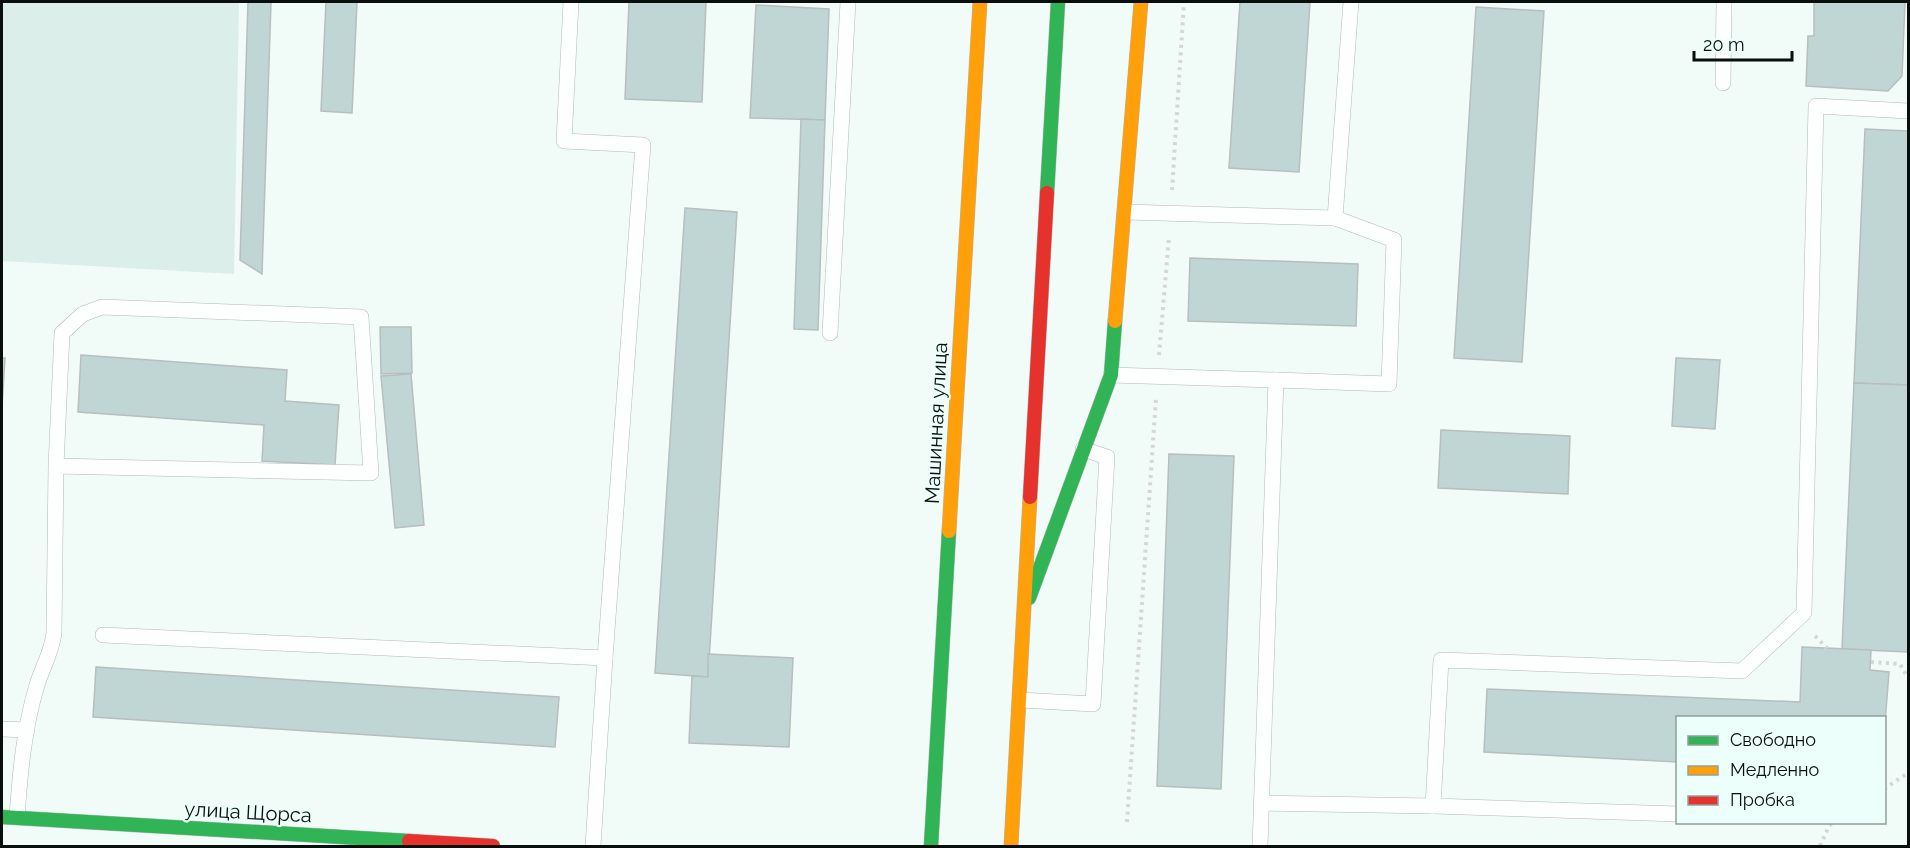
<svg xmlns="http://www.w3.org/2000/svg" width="1910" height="848" font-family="Raleway,sans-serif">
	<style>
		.built { fill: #dbeee9 }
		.building { fill: #c0d6d5; stroke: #b7bebd; stroke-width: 1.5 }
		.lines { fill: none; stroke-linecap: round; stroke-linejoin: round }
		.lane-casing { stroke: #b1b9b7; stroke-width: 16 }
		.fast-casing { stroke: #b1b9b7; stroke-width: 15 }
		.slow-casing { stroke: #b1b9b7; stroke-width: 15 }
		.jam-casing { stroke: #b1b9b7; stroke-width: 15 }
		.path { stroke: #d5d7d7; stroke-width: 4; stroke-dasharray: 3 4.5; stroke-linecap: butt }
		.lane { stroke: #fdfefe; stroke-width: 15 }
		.fast { stroke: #30b455; stroke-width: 14 }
		.slow { stroke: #ff9f0a; stroke-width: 14 }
		.jam { stroke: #e5322d; stroke-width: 14 }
		.labels { text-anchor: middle; stroke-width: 4.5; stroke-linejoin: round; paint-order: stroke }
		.street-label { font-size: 20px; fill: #090f0d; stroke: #edfffa }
	</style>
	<rect width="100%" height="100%" fill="#f1fbf8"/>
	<path class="built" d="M2,2H239L234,274L2,261Z"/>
	<g class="building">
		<path d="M248,2H271L262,274L240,260Z"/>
		<path d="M326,2H357L352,113L321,111Z"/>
		<path d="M629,2H706L702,102L625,99Z"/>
		<path d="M1240,2H1310L1299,172L1229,168Z"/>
		<path d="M1814,2H1905L1902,76L1888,91L1806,86L1808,36H1814Z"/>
		<path d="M756,5L829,9L825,120L750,118Z"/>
		<path d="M1476,7L1544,11L1522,362L1454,358Z"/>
		<path d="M801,119L825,120L818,330L794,329Z"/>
		<path d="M1865,129L1908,131V385L1854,383Z"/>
		<path d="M685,208L737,212L708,677L655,673Z"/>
		<path d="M1190,258L1358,264L1356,326L1188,321Z"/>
		<path d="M380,327H411L412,373L381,374Z"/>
		<path d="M81,355L287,370L285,401L339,405L335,465L262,461L264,425L78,412Z"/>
		<path d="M2,358H5L2,407Z"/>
		<path d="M1676,358L1720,360L1715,429L1672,426Z"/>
		<path d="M411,374L424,525L395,528L381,376Z"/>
		<path d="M1854,383L1908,385V652L1842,649Z"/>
		<path d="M1441,430L1570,436L1568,494L1438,488Z"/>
		<path d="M1169,454L1234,456L1221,789L1157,786Z"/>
		<path d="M1802,647L1871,650L1870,670L1889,672L1884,736V718H1678V762L1484,752L1487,689L1800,702Z"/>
		<path d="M708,654L793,658L789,747L689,743L692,676L708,677Z"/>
		<path d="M96,667L559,697L555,747L93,717Z"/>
	</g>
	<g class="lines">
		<defs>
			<g id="lane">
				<path d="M571,2L564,141L643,145L605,658L593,846"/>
				<path d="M1723,83L1724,2"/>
				<path d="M1125,212L1335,218"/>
				<path d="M830,333L848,2"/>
				<path d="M1111,375L1276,380L1260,846"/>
				<path d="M1276,380L1389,384L1394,240L1335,218L1351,2"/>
				<path d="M103,635L605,658"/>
				<path d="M1020,700L1093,704L1107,457L1083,449"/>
				<path d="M2,729L27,730"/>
				<path d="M1262,803L1433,806"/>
				<path d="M1678,814L1433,806L1441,660L1742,671L1804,613L1816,106L1908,111"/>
				<path d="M17,817C20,773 24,728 37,685C42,668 52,652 54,633L56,466L62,333L83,314L102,307L361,317L371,473L56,466"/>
			</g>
			<g id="fast">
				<path d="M1047,193L1058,2"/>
				<path d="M1029,598L1111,375L1115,321"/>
				<path d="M2,817L409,841"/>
				<path d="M931,846L949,531"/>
			</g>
			<g id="slow">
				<path d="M1115,321L1141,2"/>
				<path d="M949,531L980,2"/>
				<path d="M1011,846L1030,497"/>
			</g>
			<g id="jam">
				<path d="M1030,497L1047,193"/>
				<path d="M409,841L493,846"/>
			</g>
		</defs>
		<use href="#lane" class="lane-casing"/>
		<use href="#fast" class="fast-casing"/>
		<use href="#slow" class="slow-casing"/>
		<use href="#jam" class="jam-casing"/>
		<g class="path">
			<path d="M1172,190L1184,2"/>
			<path d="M1159,355L1169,237"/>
			<path d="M1815,636L1827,648"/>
			<path d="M1871,662L1900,664L1908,678"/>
			<path d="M1884,789L1908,773"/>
			<path d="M1127,822L1156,398"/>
			<path d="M1820,846L1829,826L1833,822"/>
		</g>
		<use href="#lane" class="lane"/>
		<use href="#fast" class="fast"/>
		<use href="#slow" class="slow"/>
		<use href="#jam" class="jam"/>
	</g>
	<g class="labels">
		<g class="street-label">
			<text transform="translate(936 423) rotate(-87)" y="7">Машинная улица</text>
			<text transform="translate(248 812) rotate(3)" y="7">улица Щорса</text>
		</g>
	</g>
	<rect width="1910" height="848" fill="none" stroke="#090f0d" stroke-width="6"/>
	<rect x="1676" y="716" width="210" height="108" fill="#edfffa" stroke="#929f9b" stroke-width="1.5"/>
	<rect x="1688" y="736" width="30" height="9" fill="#30b455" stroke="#929f9b" stroke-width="1.5"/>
	<text x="1730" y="746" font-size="18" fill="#090f0d">Свободно</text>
	<rect x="1688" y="766" width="30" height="9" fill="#ff9f0a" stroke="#929f9b" stroke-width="1.5"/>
	<text x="1730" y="776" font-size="18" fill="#090f0d">Медленно</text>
	<rect x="1688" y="796" width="30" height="9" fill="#e5322d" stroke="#929f9b" stroke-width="1.5"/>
	<text x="1730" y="806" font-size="18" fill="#090f0d">Пробка</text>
	<path d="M1694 51v9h98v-9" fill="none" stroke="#090f0d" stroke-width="3"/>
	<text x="1703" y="51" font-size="18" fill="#090f0d" stroke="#edfffa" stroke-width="4.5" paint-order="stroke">20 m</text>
</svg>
